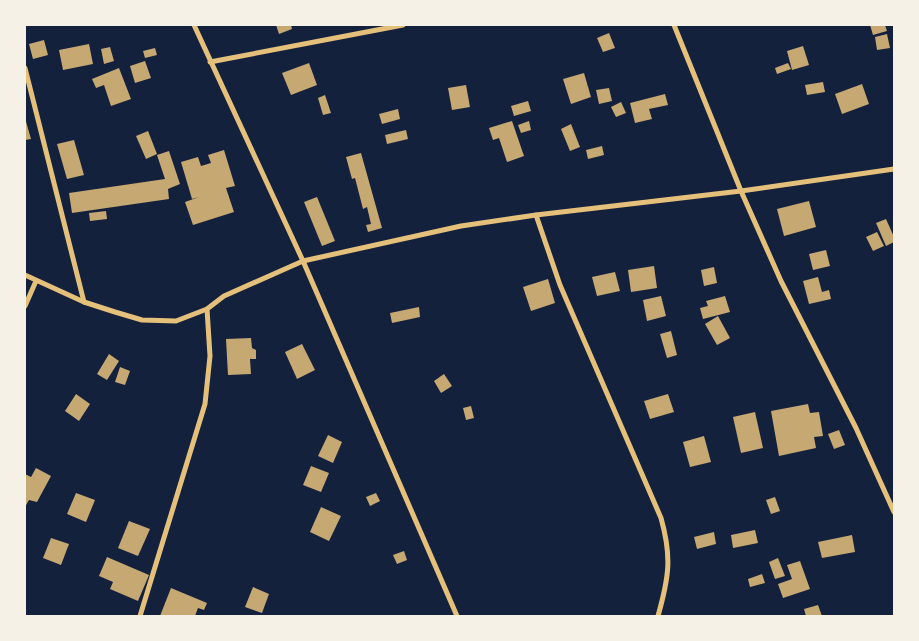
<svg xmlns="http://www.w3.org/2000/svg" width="919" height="641" font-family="Inter,sans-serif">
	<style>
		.building { fill: #c6a872 }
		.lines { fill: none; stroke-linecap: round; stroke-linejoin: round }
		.minor { stroke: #e5c07b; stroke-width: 5 }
	</style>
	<rect width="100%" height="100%" fill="#14213d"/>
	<g class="building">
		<path d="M276,25H291L292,29L279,34Z"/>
		<path d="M870,25H885L887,31L873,35Z"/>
		<path d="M609,33L615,48L603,52L597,38Z"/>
		<path d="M887,34L890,48L877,50L875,37Z"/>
		<path d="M44,40L48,55L33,59L29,44Z"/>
		<path d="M89,44L93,64L63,70L59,50Z"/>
		<path d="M803,46L809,65L792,70L787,51Z"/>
		<path d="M110,47L114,61L104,64L101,49Z"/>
		<path d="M155,48L157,55L145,58L143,51Z"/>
		<path d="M145,61L151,78L135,83L130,66Z"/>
		<path d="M309,63L317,85L291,95L282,73Z"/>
		<path d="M788,63L791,69L777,74L775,68Z"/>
		<path d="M119,68L131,99L111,106L104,85L96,88L92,79Z"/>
		<path d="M584,73L591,97L571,104L563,79Z"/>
		<path d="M823,82L825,92L807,95L805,85Z"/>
		<path d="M862,84L869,104L842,114L835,94Z"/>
		<path d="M466,85L470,107L452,110L448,88Z"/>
		<path d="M609,88L612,101L599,104L596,90Z"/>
		<path d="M665,94L668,105L649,109L652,119L635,123L630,103Z"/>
		<path d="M325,95L331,113L323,115L318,98Z"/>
		<path d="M528,101L531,111L514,116L511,106Z"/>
		<path d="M621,102L626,113L616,117L611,107Z"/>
		<path d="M398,109L400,119L382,124L379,114Z"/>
		<path d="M25,118L31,139L25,140Z"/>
		<path d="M512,121L524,156L507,162L499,138L493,140L489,128Z"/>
		<path d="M529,121L531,130L521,133L518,125Z"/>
		<path d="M571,124L580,147L570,151L561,129Z"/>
		<path d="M406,130L408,139L387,144L385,135Z"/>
		<path d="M148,131L157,154L146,159L136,136Z"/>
		<path d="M74,140L84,175L67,179L57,144Z"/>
		<path d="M602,146L604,155L588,159L586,150Z"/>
		<path d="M224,150L235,186L226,188L234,212L193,225L185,202L199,197L192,199L181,162L198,157L201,166L211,163L208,155Z"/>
		<path d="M169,151L180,184L168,189L169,199L72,213L69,193L165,179L157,155Z"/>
		<path d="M361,153L382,228L368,232L366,225L371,224L367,207L363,209L355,178L352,179L346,157Z"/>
		<path d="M317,197L335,241L322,246L304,202Z"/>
		<path d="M809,201L816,227L784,236L777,209Z"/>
		<path d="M106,211L107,219L90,221L89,213Z"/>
		<path d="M886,219L894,237V242L886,246L876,223Z"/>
		<path d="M877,232L884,246L873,251L866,237Z"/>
		<path d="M826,250L830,266L813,270L809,254Z"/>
		<path d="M654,266L657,288L631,292L628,270Z"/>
		<path d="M714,267L717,283L704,286L701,270Z"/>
		<path d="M615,272L620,291L597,296L592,277Z"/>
		<path d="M818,277L822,292L829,290L831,299L809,304L803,281Z"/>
		<path d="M548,279L555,303L531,311L523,287Z"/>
		<path d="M661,296L666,316L647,321L643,300Z"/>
		<path d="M725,296L730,312L703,319L700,308L708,306L706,301Z"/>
		<path d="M419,307L420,317L392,323L390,313Z"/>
		<path d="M718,316L730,338L717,345L705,324Z"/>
		<path d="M671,331L677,355L667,358L660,334Z"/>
		<path d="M251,338L252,348L256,350V359H250L251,374L228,375L226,339Z"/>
		<path d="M302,344L315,370L297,379L285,352Z"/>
		<path d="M109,354L119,361L107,380L97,374Z"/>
		<path d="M120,367L130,371L125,385L115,382Z"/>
		<path d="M444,374L452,386L441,393L434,381Z"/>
		<path d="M76,394L90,404L79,421L65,411Z"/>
		<path d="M668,394L674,412L650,419L644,401Z"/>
		<path d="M808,404L810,413L819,412L823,436L814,437L816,448L779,456L771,411Z"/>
		<path d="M471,406L474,418L466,420L463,408Z"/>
		<path d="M755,412L763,448L741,453L733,417Z"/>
		<path d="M839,430L845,445L834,449L828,434Z"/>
		<path d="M328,435L342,442L333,463L318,456Z"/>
		<path d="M704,436L711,462L690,467L683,442Z"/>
		<path d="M311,466L329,473L321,492L303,485Z"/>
		<path d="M36,468L51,476L37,502L29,500L25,507V474L31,477Z"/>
		<path d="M76,493L95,500L86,522L67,514Z"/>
		<path d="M376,493L380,501L370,506L366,497Z"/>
		<path d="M775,497L780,511L771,514L766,500Z"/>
		<path d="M321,507L341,516L329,541L310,532Z"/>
		<path d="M129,521L150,529L138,556L118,548Z"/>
		<path d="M755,530L758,543L733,548L731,535Z"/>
		<path d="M714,532L716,544L697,549L694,537Z"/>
		<path d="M852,535L855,552L822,558L818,542Z"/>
		<path d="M51,538L69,544L61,565L43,558Z"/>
		<path d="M404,551L407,560L397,564L393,555Z"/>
		<path d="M107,557L149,575L138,601L110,589L113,582L99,576Z"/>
		<path d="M778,558L785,576L775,579L769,562Z"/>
		<path d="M800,561L810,589L783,598L778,584L792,579L787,565Z"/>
		<path d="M762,574L765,583L750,587L748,579Z"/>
		<path d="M253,587L269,594L262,613L245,607Z"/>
		<path d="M171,588L207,603L204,610L198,608L195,616H160Z"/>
		<path d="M818,605L822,616H806L804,609Z"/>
	</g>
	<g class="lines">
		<g class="minor">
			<path d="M194,25L303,261L457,616"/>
			<path d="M674,25L741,191L781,281L856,428L894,512"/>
			<path d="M210,62L403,25"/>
			<path d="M25,68L84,302"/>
			<path d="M536,215L560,285L661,518C672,557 669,577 658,616"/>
			<path d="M25,275L84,302L115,312L142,320L176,321L207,309L224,296L303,261L461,226L536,215L741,191L894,169"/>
			<path d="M25,306L36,281"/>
			<path d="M140,616L205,404L210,356L207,309"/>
		</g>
	</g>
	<rect width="919" height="641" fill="none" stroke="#f6f1e7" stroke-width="52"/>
</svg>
